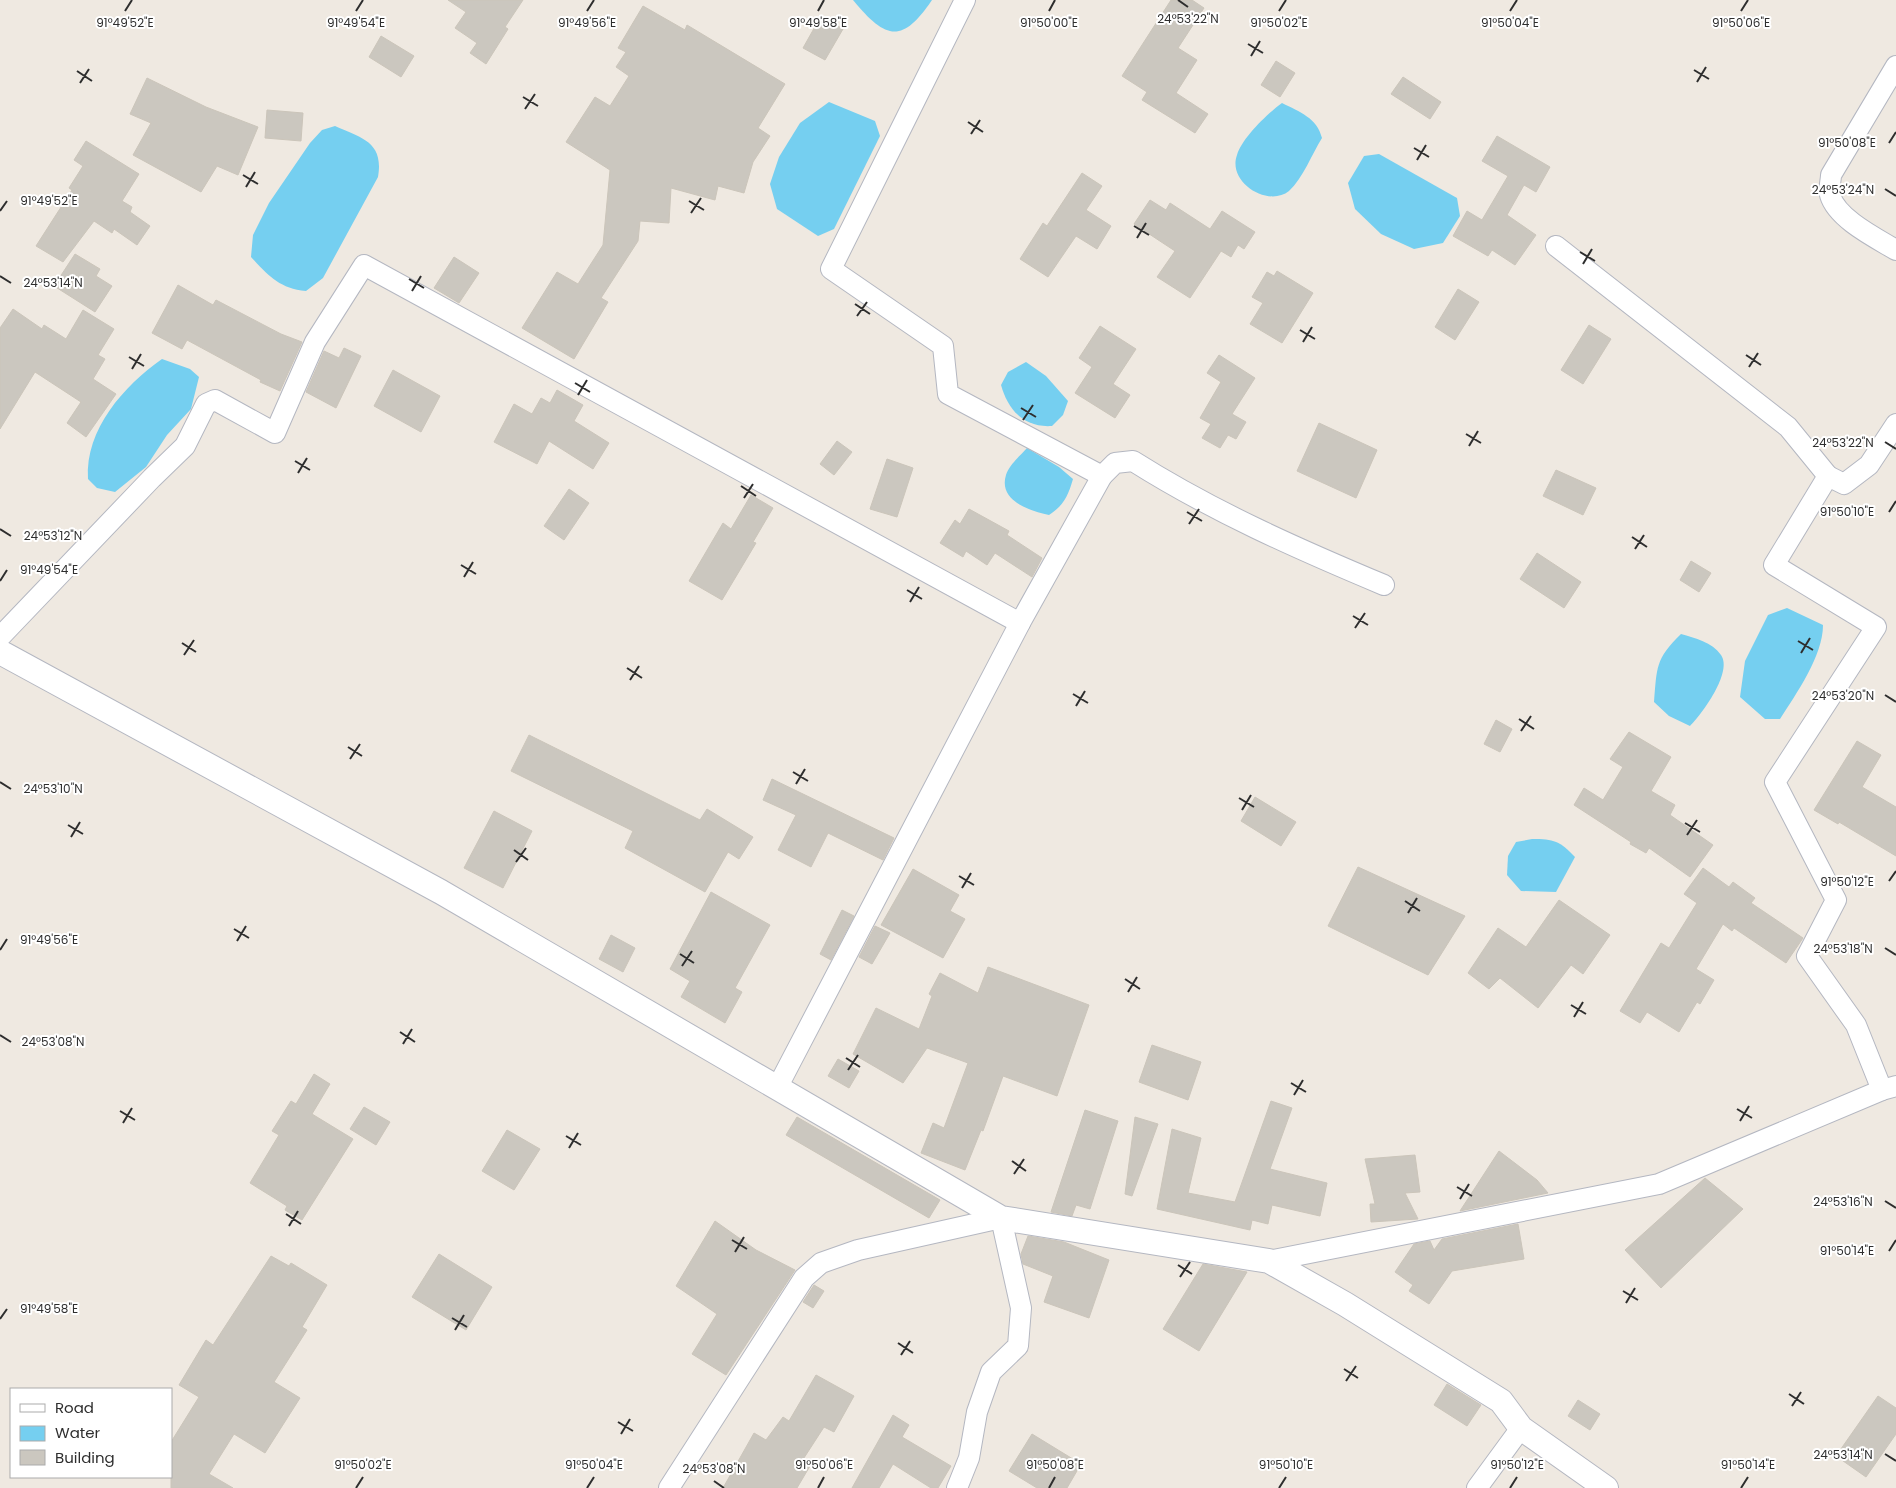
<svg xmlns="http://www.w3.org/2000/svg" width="1896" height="1488" font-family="Poppins,sans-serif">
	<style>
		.water { fill: #75cff0 }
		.building { fill: #cbc7bf; stroke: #cbc5ba }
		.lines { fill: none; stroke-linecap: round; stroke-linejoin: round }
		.minor-casing { stroke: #b4b7c1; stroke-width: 22 }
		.tertiary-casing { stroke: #b4b7c1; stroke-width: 26 }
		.minor { stroke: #fff; stroke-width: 20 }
		.tertiary { stroke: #fff; stroke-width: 24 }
		.ticks { fill: none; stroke: #2e2e2e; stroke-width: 2 }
		.ticks-label { font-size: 12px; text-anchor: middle; fill: #2e2e2e; stroke: #fff; stroke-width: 4; stroke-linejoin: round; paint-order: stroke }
	</style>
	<rect width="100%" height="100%" fill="#efe9e1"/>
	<g class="water">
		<path d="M853,0H932C902,44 886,40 853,0Z"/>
		<path d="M829,102L875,121L880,136L834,229L818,236L777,209L770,184L779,157L800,123Z"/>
		<path d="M1282,103C1300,112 1317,118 1322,138C1312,154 1303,178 1289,191C1268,208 1227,182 1237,155C1242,138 1268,113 1282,103Z"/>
		<path d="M335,126C362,138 384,142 378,177L323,278L306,291C279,288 269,276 251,257L253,235L269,203L310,143L322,130Z"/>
		<path d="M1379,154L1457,198L1460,216L1443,243L1414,249L1381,234L1355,209L1348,183L1364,156Z"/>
		<path d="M162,359L190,369L199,377L191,409L167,435L146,467L115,492L97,488L88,479C85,429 124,386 162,359Z"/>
		<path d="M1026,362L1046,376L1068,401L1063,415L1052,426C1024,428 1008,410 1001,385L1008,372Z"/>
		<path d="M1027,448L1059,467L1073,479C1068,496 1064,505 1049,515C1030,511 998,501 1006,475C1009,465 1020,456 1027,448Z"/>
		<path d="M1787,608L1823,625C1823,656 1796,694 1780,719H1765L1740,697L1745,661L1768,615Z"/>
		<path d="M1681,634C1695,638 1712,642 1721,655C1733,672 1702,714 1690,726L1669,716L1654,702C1657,668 1655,659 1681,634Z"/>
		<path d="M1532,839C1554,839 1560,841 1575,857L1556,892L1521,891L1507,875L1508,856L1516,842Z"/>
	</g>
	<g class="building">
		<path d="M448,0H523L505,27L508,29L486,64L470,53L477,43L455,28L466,12Z"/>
		<path d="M1171,0H1192L1204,8L1178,48L1197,60L1176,93L1208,114L1195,133L1142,100L1147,92L1122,76Z"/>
		<path d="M643,6L685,30L687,25L785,84L758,128L770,136L753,162L744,193L718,186L715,200L671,188L669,223L640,221L638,241L601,298L608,302L574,359L522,328L557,272L578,284L603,245L610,170L566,142L595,97L610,106L629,76L616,67L626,52L618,48Z"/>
		<path d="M821,16L843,29L825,60L803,48Z"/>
		<path d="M381,36L414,56L401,77L369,57Z"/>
		<path d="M1276,61L1295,73L1280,97L1261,85Z"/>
		<path d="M1403,77L1441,102L1430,119L1391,94Z"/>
		<path d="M147,78L206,107L258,127L238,175L217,166L201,192L133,155L151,123L130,114Z"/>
		<path d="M267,110L303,113L301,141L265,138Z"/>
		<path d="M1497,136L1550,167L1536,192L1524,185L1507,215L1536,235L1515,265L1492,250L1488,256L1453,236L1467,211L1482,220L1508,176L1482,161Z"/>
		<path d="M86,141L139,174L122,201L132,207L130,212L150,226L137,245L114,229L112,233L94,221L63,262L36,246L72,190L69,188L83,166L74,160Z"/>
		<path d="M1082,173L1102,186L1086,210L1111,226L1097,249L1076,236L1048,277L1020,259L1043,223L1047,226Z"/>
		<path d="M1150,200L1166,210L1170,203L1210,229L1222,211L1255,232L1244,249L1238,245L1231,257L1221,251L1190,298L1157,277L1175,251L1134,224Z"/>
		<path d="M75,254L100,269L96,276L112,286L95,312L54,286Z"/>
		<path d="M454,257L479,273L459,303L434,288Z"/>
		<path d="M1277,271L1313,293L1282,343L1250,324L1263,303L1252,297L1267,272L1274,276Z"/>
		<path d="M178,285L213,305L216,300L281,334L302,342L280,391L260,382L261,380L187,340L182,349L152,333Z"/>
		<path d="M1458,289L1479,302L1455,340L1435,327Z"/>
		<path d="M13,309L42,329L44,325L66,339L83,310L114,329L98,355L105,359L93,379L116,394L86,437L67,423L81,402L35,372L0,429V328Z"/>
		<path d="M1589,325L1611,339L1583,384L1561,370Z"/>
		<path d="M1100,326L1136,349L1113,384L1130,395L1115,418L1075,393L1092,367L1079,358Z"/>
		<path d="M344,348L361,356L336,408L306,392L324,351L339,358Z"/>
		<path d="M1219,355L1255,378L1232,414L1246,422L1236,439L1228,435L1220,448L1202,438L1211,424L1200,418L1221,382L1207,373Z"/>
		<path d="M393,370L440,396L421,432L374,406Z"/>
		<path d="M557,390L583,405L574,421L609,443L593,469L549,441L537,464L494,442L514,404L532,414L541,398L550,403Z"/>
		<path d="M1319,423L1377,450L1356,498L1297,471Z"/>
		<path d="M837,441L852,452L834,475L820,464Z"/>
		<path d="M887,459L913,468L897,517L870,509Z"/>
		<path d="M1556,470L1596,488L1583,515L1543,496Z"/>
		<path d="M569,489L589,503L564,540L544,526Z"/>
		<path d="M751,495L773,508L753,542L756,543L722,600L689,581L723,523L731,529Z"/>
		<path d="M969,509L1009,531L1007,535L1042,558L1032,577L995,553L987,565L966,551L963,557L940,543L955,520L960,524Z"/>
		<path d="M1537,553L1581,582L1564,608L1520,579Z"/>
		<path d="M1691,561L1711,573L1699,592L1680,580Z"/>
		<path d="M1496,720L1512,729L1500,752L1484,744Z"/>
		<path d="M1629,732L1671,757L1651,791L1675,805L1670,815L1713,845L1690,877L1649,848L1646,853L1630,844L1631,842L1574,805L1584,788L1603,800L1623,767L1610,759Z"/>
		<path d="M529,735L700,820L707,809L753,837L739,859L728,852L705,892L625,848L633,831L511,771Z"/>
		<path d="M1857,741L1881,755L1862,787L1896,807V856L1839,822L1838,824L1814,810Z"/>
		<path d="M772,779L894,838L883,860L828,833L811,867L778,850L796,815L763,800Z"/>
		<path d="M1255,797L1296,822L1281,846L1241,821Z"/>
		<path d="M494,811L532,831L503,888L464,868Z"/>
		<path d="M1358,867L1465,916L1428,975L1328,926Z"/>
		<path d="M1703,868L1729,887L1733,882L1755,898L1751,903L1803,938L1786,963L1734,928L1732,931L1723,924L1696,969L1714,980L1700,1004L1697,1002L1679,1032L1647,1012L1640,1023L1620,1011L1661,943L1669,948L1697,903L1684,894Z"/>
		<path d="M913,869L959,895L950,911L965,919L943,958L881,925Z"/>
		<path d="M711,892L770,925L735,988L742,992L725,1023L681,997L690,981L670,969Z"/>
		<path d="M1559,900L1610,935L1583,974L1571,965L1538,1008L1500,978L1489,989L1468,973L1498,928L1526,947Z"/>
		<path d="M842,910L854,916L831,960L820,954Z"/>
		<path d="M875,926L890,933L872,964L859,957Z"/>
		<path d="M611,935L635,948L623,972L599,959Z"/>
		<path d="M988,967L1089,1005L1057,1096L1003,1076L983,1131L981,1130L965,1170L921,1153L933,1123L944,1128L968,1063L927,1048L903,1083L853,1054L876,1008L919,1029L932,996L929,994L940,973L978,993Z"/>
		<path d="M1152,1045L1201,1062L1188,1100L1139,1082Z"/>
		<path d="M838,1059L859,1071L849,1088L828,1076Z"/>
		<path d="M314,1074L330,1084L312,1114L353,1139L302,1220L285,1210L287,1206L250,1183L279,1135L272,1131L291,1101L296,1104Z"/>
		<path d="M1271,1101L1292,1108L1270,1169L1327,1183L1320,1216L1272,1205L1268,1224L1252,1220L1250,1230L1157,1209L1172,1129L1201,1138L1188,1193L1235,1202Z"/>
		<path d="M364,1107L390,1122L376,1145L350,1129Z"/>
		<path d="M1085,1110L1118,1121L1090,1209L1076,1205L1072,1216L1051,1212Z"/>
		<path d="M797,1117L940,1200L929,1218L786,1135Z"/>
		<path d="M1135,1117L1158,1124L1132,1196L1125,1194Z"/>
		<path d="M507,1130L540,1149L514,1190L482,1171Z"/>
		<path d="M1499,1151L1537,1180L1548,1193L1460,1211Z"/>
		<path d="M1415,1155L1420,1192L1405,1193L1418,1219L1371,1222L1370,1204H1375L1365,1159Z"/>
		<path d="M1705,1178L1743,1209L1661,1288L1625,1250Z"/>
		<path d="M715,1221L756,1250L795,1270L726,1375L692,1354L717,1314L676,1286Z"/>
		<path d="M1518,1224L1524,1259L1452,1271L1429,1304L1409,1291L1413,1285L1395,1272L1414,1244L1430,1241L1434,1250L1442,1239Z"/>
		<path d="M1028,1236L1064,1242L1109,1260L1089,1318L1044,1302L1053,1276L1023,1264L1021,1254Z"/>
		<path d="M439,1254L492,1287L466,1330L412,1297Z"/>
		<path d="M271,1256L289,1266L291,1263L327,1285L302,1327L307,1330L274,1382L300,1398L265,1453L234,1434L209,1474L233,1488H171V1442L199,1397L179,1385L206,1340L213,1345Z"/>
		<path d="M1203,1264L1247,1272L1199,1351L1163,1329Z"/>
		<path d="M814,1285L824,1291L813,1308L803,1302Z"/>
		<path d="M816,1375L854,1396L834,1432L824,1427L802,1461L810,1466L797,1488H723L754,1433L766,1440L783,1417L789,1421Z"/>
		<path d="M1447,1384L1481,1405L1467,1426L1434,1405Z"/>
		<path d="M1878,1396L1896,1408V1434L1866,1477L1836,1456Z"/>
		<path d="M1578,1400L1600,1414L1590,1430L1568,1416Z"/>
		<path d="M893,1415L909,1425L902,1437L951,1466L938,1488H931L893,1464L879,1488H852Z"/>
		<path d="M1032,1434L1081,1464L1067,1488H1037L1009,1471Z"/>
	</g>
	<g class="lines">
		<defs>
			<g id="minor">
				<path d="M965,0L831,269L943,346L948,394L1102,476"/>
				<path d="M1896,66L1831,175C1831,181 1828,190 1830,195C1837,219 1876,238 1896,250"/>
				<path d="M1556,246L1788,427L1828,476"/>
				<path d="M0,637L152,478L185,446L206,404L215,400L275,433L315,342L364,265L1020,623"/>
				<path d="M777,1088L1020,623L1102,476L1115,463L1133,461C1212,511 1298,549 1384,585"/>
				<path d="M1882,1090L1856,1025L1807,956L1836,900L1775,782L1876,627L1774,565L1828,476L1844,484L1869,465L1896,424"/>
				<path d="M1269,1261L1659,1184L1882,1090L1896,1086"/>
				<path d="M669,1488L804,1278L821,1263L858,1250L1001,1218L1021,1308L1018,1346L991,1372L977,1412L969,1458L957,1488"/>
				<path d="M1477,1488L1521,1428"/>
			</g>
			<path id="tertiary" d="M0,652L441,892L1001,1218L1269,1261L1345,1304L1501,1401L1521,1428L1606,1488"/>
		</defs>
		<use href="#minor" class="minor-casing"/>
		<use href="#tertiary" class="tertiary-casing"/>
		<use href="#minor" class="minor"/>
		<use href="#tertiary" class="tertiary"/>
	</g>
	<path class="ticks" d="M1178,0L1188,7M125,11L132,0M356,11L363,0M587,11L594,0M818,11L824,0M1049,11L1055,0M1279,11L1286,0M1510,11L1517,0M1741,11L1748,0M1248,44L1263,53M1251,56L1260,41M1694,70L1709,79M77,71L92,81M1697,82L1706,67M80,83L89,69M523,97L538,106M525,109L535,94M968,122L983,132M971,134L980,120M1889,143L1896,132M1414,148L1429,157M1417,160L1426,145M243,175L258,184M246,187L255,172M1885,189L1896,196M689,201L704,210M0,211L7,201M691,213L701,198M1134,226L1149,235M1137,238L1146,223M1580,252L1595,261M1583,264L1592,249M0,276L11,283M409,279L424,288M412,291L421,276M855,304L870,314M857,316L867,302M1300,330L1315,339M1303,342L1312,327M1746,355L1761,365M129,357L144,366M1749,367L1758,353M132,369L141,354M575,383L590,392M578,395L587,380M1021,408L1036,417M1023,420L1033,405M1466,434L1481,443M1885,442L1896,449M1469,446L1478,431M295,461L310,470M298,473L307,458M741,486L756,496M744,498L753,484M1187,512L1202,521M1889,512L1896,501M1189,524L1199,509M0,529L11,536M1632,537L1647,547M1635,549L1644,535M461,565L476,574M464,577L473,562M0,581L7,570M907,590L922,599M910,602L919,587M1353,616L1368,625M1355,628L1365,613M1798,641L1813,650M182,643L196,652M1801,653L1810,638M184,655L194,640M627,668L642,678M630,680L639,666M1073,694L1088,703M1885,695L1896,702M1076,706L1085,691M1519,719L1534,729M1521,731L1531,716M348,747L362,756M350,759L360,744M793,772L808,781M0,782L11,789M796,784L805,769M1239,798L1254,807M1242,810L1251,795M1685,823L1700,832M68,825L83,834M1687,835L1697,820M71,837L80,822M514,850L528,860M516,862L526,848M959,876L974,885M1889,881L1896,871M962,888L971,873M1405,901L1420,911M1408,913L1417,898M234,929L249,938M237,941L246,926M1885,948L1896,955M0,950L7,939M680,954L694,963M682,966L692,951M1125,979L1140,989M1128,992L1137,977M1571,1005L1586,1014M1574,1017L1583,1002M400,1032L415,1042M0,1035L11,1042M403,1044L412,1029M846,1058L860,1067M848,1070L858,1055M1291,1083L1306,1092M1294,1095L1303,1080M1737,1109L1752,1118M120,1111L135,1120M1740,1121L1749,1106M123,1123L132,1108M566,1136L581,1145M569,1148L578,1133M1012,1161L1026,1171M1014,1174L1024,1159M1457,1187L1472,1196M1460,1199L1469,1184M1885,1201L1896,1208M286,1214L301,1224M289,1226L298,1211M732,1240L747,1249M1889,1251L1896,1240M735,1252L744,1237M1178,1265L1192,1274M1180,1277L1190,1262M1623,1291L1638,1300M1626,1303L1635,1288M452,1318L467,1327M0,1319L7,1309M455,1330L464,1315M898,1343L913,1353M901,1355L910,1341M1344,1369L1358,1378M1346,1381L1356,1366M1789,1394L1804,1404M1792,1406L1801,1392M618,1422L633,1431M621,1434L630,1419M1885,1454L1896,1461M714,1481L724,1488M356,1488L363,1477M587,1488L594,1477M818,1488L824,1477M1049,1488L1055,1477M1279,1488L1286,1477M1510,1488L1517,1477M1741,1488L1748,1477"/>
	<g class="ticks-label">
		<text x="1188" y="23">24°53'22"N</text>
		<text x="125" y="27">91°49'52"E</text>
		<text x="356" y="27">91°49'54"E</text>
		<text x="587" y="27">91°49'56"E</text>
		<text x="818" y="27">91°49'58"E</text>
		<text x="1049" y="27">91°50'00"E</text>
		<text x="1279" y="27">91°50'02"E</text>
		<text x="1510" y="27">91°50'04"E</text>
		<text x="1741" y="27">91°50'06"E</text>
		<text x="1847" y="147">91°50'08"E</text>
		<text x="1843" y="194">24°53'24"N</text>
		<text x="49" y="205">91°49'52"E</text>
		<text x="53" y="287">24°53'14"N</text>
		<text x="1843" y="447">24°53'22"N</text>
		<text x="1847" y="516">91°50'10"E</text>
		<text x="53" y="540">24°53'12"N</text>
		<text x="49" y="574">91°49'54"E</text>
		<text x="1843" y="700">24°53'20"N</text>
		<text x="53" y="793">24°53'10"N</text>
		<text x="1847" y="886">91°50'12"E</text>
		<text x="49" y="944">91°49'56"E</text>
		<text x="1843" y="953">24°53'18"N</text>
		<text x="53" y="1046">24°53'08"N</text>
		<text x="1843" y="1206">24°53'16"N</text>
		<text x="1847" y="1255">91°50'14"E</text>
		<text x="49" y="1313">91°49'58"E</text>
		<text x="1843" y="1459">24°53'14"N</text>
		<text x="363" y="1469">91°50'02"E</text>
		<text x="594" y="1469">91°50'04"E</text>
		<text x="824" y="1469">91°50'06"E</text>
		<text x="1055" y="1469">91°50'08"E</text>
		<text x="1286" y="1469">91°50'10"E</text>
		<text x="1517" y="1469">91°50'12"E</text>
		<text x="1748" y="1469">91°50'14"E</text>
		<text x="714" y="1473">24°53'08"N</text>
	</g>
	<rect x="10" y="1388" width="162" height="90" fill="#ffffff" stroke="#ababab"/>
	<rect x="20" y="1404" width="25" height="8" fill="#ffffff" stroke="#ababab"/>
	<text x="55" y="1413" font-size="15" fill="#2e2e2e">Road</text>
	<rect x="20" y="1426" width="25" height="15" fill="#75cff0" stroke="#ababab"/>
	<text x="55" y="1438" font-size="15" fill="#2e2e2e">Water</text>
	<rect x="20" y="1450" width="25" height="15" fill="#cbc7bf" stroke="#ababab"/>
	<text x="55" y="1463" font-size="15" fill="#2e2e2e">Building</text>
</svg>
